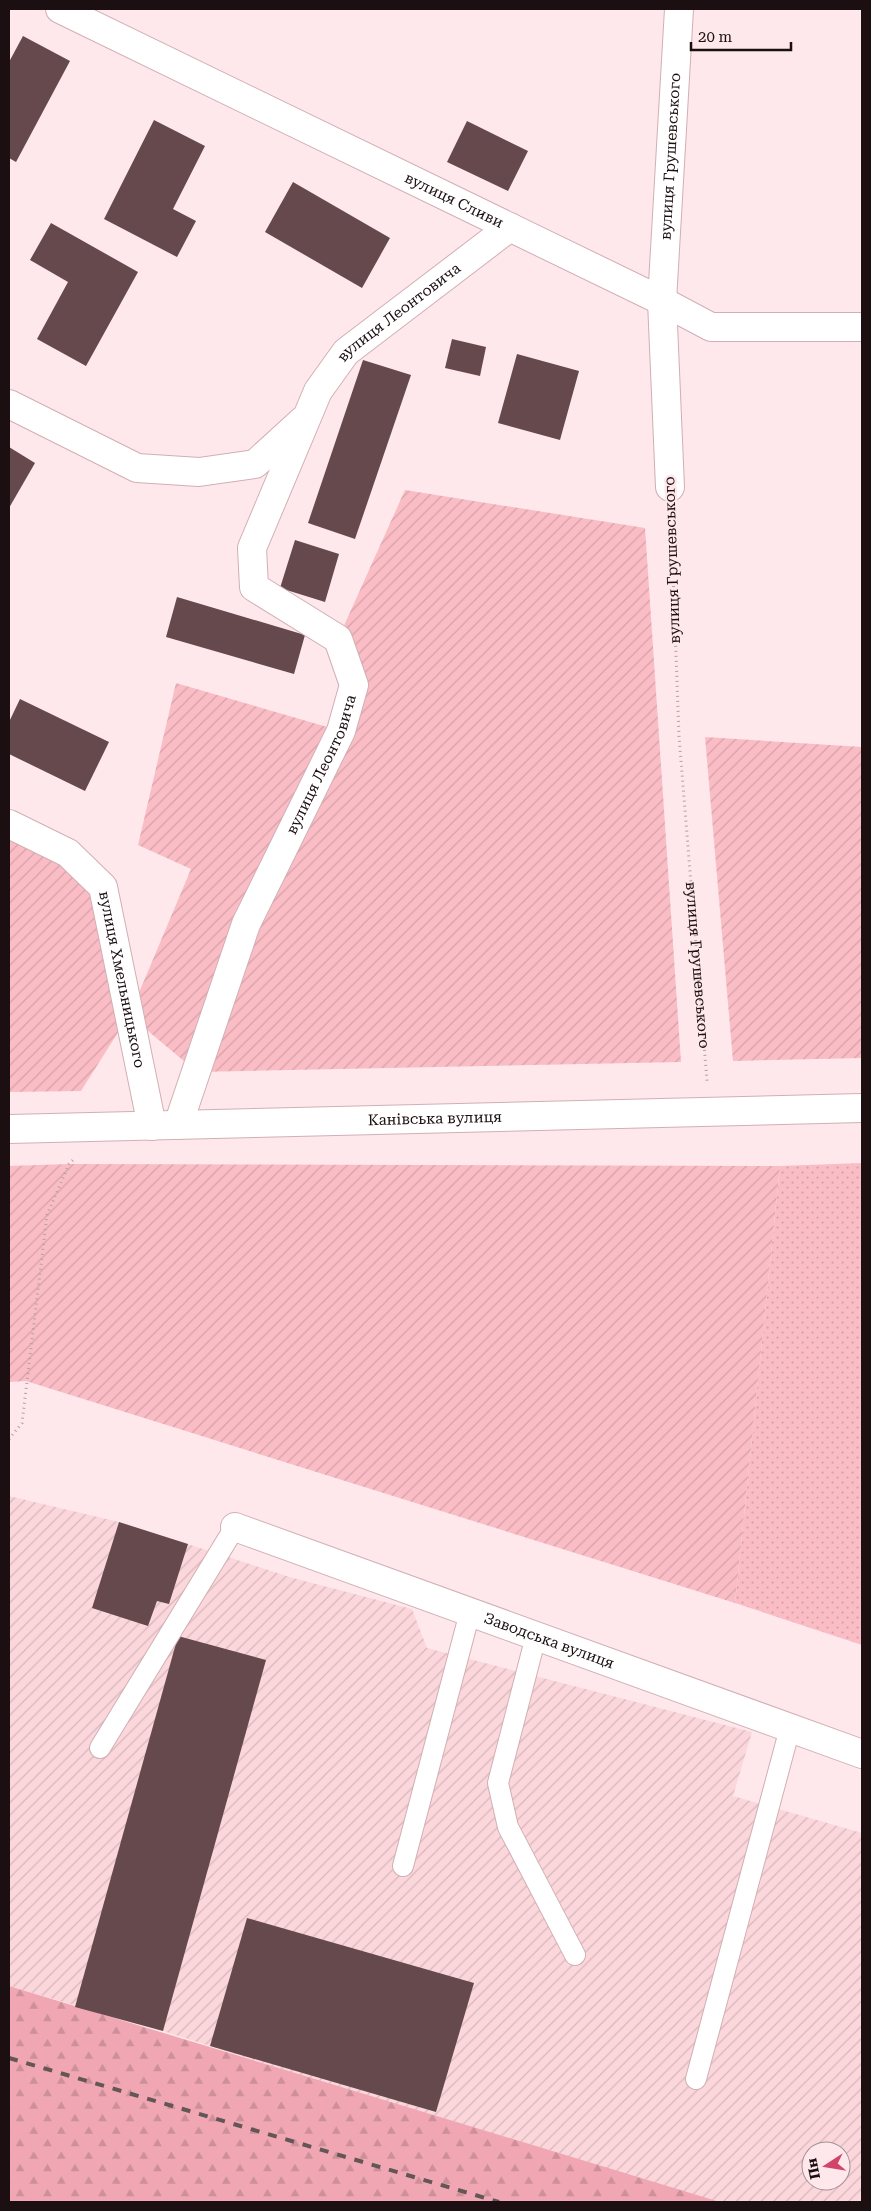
<svg xmlns="http://www.w3.org/2000/svg" width="871" height="2211" font-family="'Roboto Serif',serif">
	<style>
		.industrial { fill: url(#industrial-furrows); fill-rule: evenodd }
		.grass { fill: url(#grass-dots) }
		.forest { fill: url(#forest-firs) }
		.garden { fill: url(#garden-furrows) }
		.building { fill: #66494d }
		.lines { fill: none; stroke-linecap: round; stroke-linejoin: round }
		.lane-casing { stroke: #d1afb4; stroke-width: 22 }
		.street-casing { stroke: #d1afb4; stroke-width: 30 }
		.path { stroke: #b3a1a3; stroke-width: 3; stroke-dasharray: 1 4; stroke-linecap: butt }
		.lane { stroke: #fff; stroke-width: 20 }
		.street { stroke: #fff; stroke-width: 28 }
		.rail { stroke: #645557; stroke-width: 4; stroke-dasharray: 9 9; stroke-linecap: butt }
		.labels { text-anchor: middle; stroke-width: 5; stroke-linejoin: round; paint-order: stroke }
		.street-label { font-size: 15px; fill: #1b0f11; stroke: #fee8eb }
	</style>
	<defs>
		<pattern id="industrial-furrows" width="10" height="10" patternUnits="userSpaceOnUse" patternTransform="scale(1.25)"><rect width="10" height="10" fill="#fbd7dc"/><path d="M-1 1l2-2M0 10L10 0M9 11l2-2" fill="none" stroke="#d7b7bc"/></pattern>
		<pattern id="grass-dots" width="8" height="8" patternUnits="userSpaceOnUse" patternTransform="scale(1.25)"><rect width="8" height="8" fill="#fabdc6"/><path d="M2 2h.1M6 6h.1" fill="none" stroke="#d6a1a9" stroke-width="1.8" stroke-linecap="round"/></pattern>
		<pattern id="forest-firs" width="22" height="20" patternUnits="userSpaceOnUse" patternTransform="scale(1.25)"><rect width="22" height="20" fill="#f0a7b3"/><path d="M5 1l3.5 6h-7zM16 11l3.5 6h-7z" fill="#cd8f99"/></pattern>
		<pattern id="garden-furrows" width="10" height="10" patternUnits="userSpaceOnUse" patternTransform="scale(1.25)"><rect width="10" height="10" fill="#fabdc6"/><path d="M-1 1l2-2M0 10L10 0M9 11l2-2" fill="none" stroke="#d6a1a9"/></pattern>
	</defs>
	<rect width="100%" height="100%" fill="#fee8eb"/>
	<path class="industrial" d="M9,1496L119,1522L293,1578L412,1609L427,1648L752,1732L733,1796L862,1833V2202H720L515,2144L163,2031L9,1986ZM811,2151H841V2181H811Z"/>
	<path class="grass" d="M862,1163V1645L735,1603L780,1166Z"/>
	<path class="forest" d="M9,1986L720,2202H9Z"/>
	<g class="garden">
		<path d="M405,490L645,528L681,1062L197,1072L129,1015L81,1091L9,1092V824L103,887L130,1014L191,869L138,845L176,683L341,731L354,685L338,639Z"/>
		<path d="M705,737L862,747V1058L733,1061Z"/>
		<path d="M69,1164L780,1166L735,1603L26,1381L9,1382V1166Z"/>
	</g>
	<g class="building">
		<path d="M23,36L70,61L16,162L9,158V62Z"/>
		<path d="M154,120L205,146L173,209L196,221L177,257L104,219Z"/>
		<path d="M467,121L528,151L508,191L447,162Z"/>
		<path d="M293,182L390,238L362,288L265,232Z"/>
		<path d="M51,223L138,272L86,366L37,339L68,282L30,260Z"/>
		<path d="M452,339L486,347L480,376L445,368Z"/>
		<path d="M517,354L579,371L560,440L498,423Z"/>
		<path d="M363,360L411,375L355,539L308,523Z"/>
		<path d="M9,447L35,463L9,508Z"/>
		<path d="M295,540L339,554L325,602L280,588Z"/>
		<path d="M177,597L305,635L294,674L166,637Z"/>
		<path d="M20,699L109,742L85,791L9,754V722Z"/>
		<path d="M119,1522L188,1544L169,1604L157,1601L148,1626L92,1608Z"/>
		<path d="M178,1636L266,1660L163,2031L75,2007Z"/>
		<path d="M247,1918L474,1983L436,2112L210,2046Z"/>
	</g>
	<g class="lines">
		<defs>
			<g id="lane">
				<path d="M536,1636L498,1783L508,1827L575,1955"/>
				<path d="M100,1748L235,1527"/>
				<path d="M403,1866L470,1612"/>
				<path d="M696,2079L790,1728"/>
			</g>
			<g id="street">
				<path id="s2" d="M60,9L662,301L711,327H862"/>
				<path d="M9,404L137,468L199,472L255,464L302,421"/>
				<path id="s3" d="M670,487L662,301L679,9"/>
				<path id="s4" d="M9,824L68,853L103,887L152,1126"/>
				<path id="s5" d="M178,1125L246,924L341,731L354,685L338,639L254,587L252,548L318,391L346,352L510,227"/>
				<path id="s6" d="M9,1129L862,1108"/>
				<path id="s7" d="M235,1527L862,1754"/>
			</g>
		</defs>
		<use href="#lane" class="lane-casing"/>
		<use href="#street" class="street-casing"/>
		<g class="path">
			<path id="s1" d="M671,516L679,736L707,1081"/>
			<path d="M9,1439L22,1423L47,1215L69,1164L73,1160"/>
		</g>
		<use href="#lane" class="lane"/>
		<use href="#street" class="street"/>
		<path class="rail" d="M9,2058L499,2202"/>
	</g>
	<g class="labels">
		<g class="street-label">
			<text dy="5" stroke="none"><textPath href="#s3" startOffset="331">вулиця Грушевського</textPath></text>
			<text dy="5" stroke="none"><textPath href="#s2" startOffset="438">вулиця Сливи</textPath></text>
			<text dy="5" stroke="none"><textPath href="#s5" startOffset="946">вулиця Леонтовича</textPath></text>
			<text transform="translate(672 560) rotate(-92)" y="5">вулиця Грушевського</text>
			<text dy="5" stroke="none"><textPath href="#s5" startOffset="389">вулиця Леонтовича</textPath></text>
			<text dy="5" stroke="none"><textPath href="#s1" startOffset="450">вулиця Грушевського</textPath></text>
			<text dy="5" stroke="none"><textPath href="#s4" startOffset="209">вулиця Хмельницького</textPath></text>
			<text dy="5" stroke="none"><textPath href="#s6" startOffset="426">Канівська вулиця</textPath></text>
			<text dy="5" stroke="none"><textPath href="#s7" startOffset="334">Заводська вулиця</textPath></text>
		</g>
	</g>
	<rect width="871" height="2211" fill="none" stroke="#1b0f11" stroke-width="20"/>
	<g transform="translate(826 2166) rotate(258)"><circle r="24" fill="#fee8eb" stroke="#a39194"/>
	<path d="M0-4L9 19L0 12L-9 19Z" fill="#d3446a"/>
	<text y="-8" font-size="14" font-weight="bold" text-anchor="middle" fill="#1b0f11">Пн</text>
	</g>
	<path d="M691 42v8h100v-8" fill="none" stroke="#1b0f11" stroke-width="2.5"/>
	<text x="698" y="42" font-size="15" fill="#1b0f11" stroke="#fee8eb" stroke-width="4" paint-order="stroke">20 m</text>
</svg>
